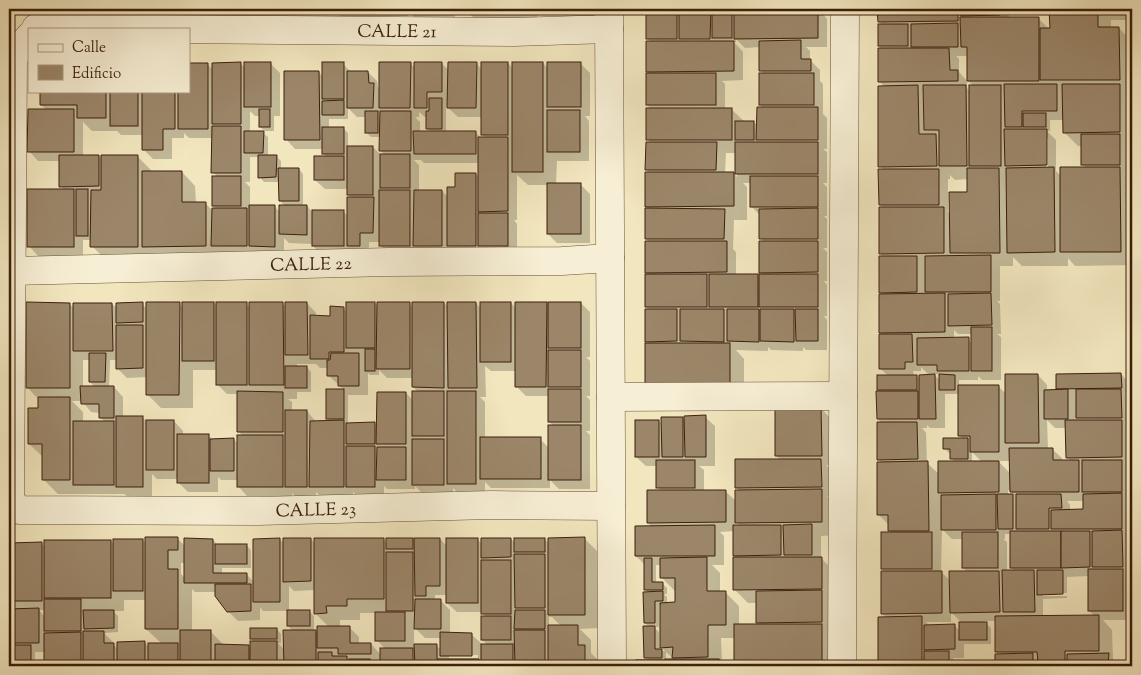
<svg xmlns="http://www.w3.org/2000/svg" width="1141" height="675" font-family="'Sorts Mill Goudy',serif">
	<style>
		.shadow { fill: #0003; fill-rule: evenodd }
		.building { fill: #9b8669; stroke: #3c1f0c }
		.lines { fill: none; stroke-linecap: round; stroke-linejoin: round }
		.minor-casing { stroke: #6a5138; stroke-width: 29 }
		.minor { stroke: #f7efd5; stroke-width: 28 }
		.labels { text-anchor: middle; stroke-width: 4.5; stroke-linejoin: round; paint-order: stroke }
		.street-label { font-size: 18px; fill: #3c1f0c; stroke: #f7efd5 }
	</style>
	<rect width="100%" height="100%" fill="#f2e6be"/>
	<filter id="stains"><feTurbulence type="fractalNoise" baseFrequency=".004" numOctaves="4"/><feColorMatrix values="0 0 0 0 .2 0 0 0 0 .09 0 0 0 0 .02 0 0 0 .5 -.17"/></filter>
	<radialGradient id="worn" r=".72"><stop offset=".6" stop-color="#630" stop-opacity="0"/><stop offset="1" stop-color="#630" stop-opacity=".3"/></radialGradient>
	<g class="shadow">
		<path d="M77,9H155L156,15H133L128,10V15L84,16Z"/>
		<path d="M155,9H206V15L163,16Z"/>
		<path d="M206,9H243L244,14L212,15Z"/>
		<path d="M284,9H329V12H287Z"/>
		<path d="M332,9H445V14H448V9H455V17L415,18L408,10V16L341,17Z"/>
		<path d="M464,9H537V19L476,20Z"/>
		<path d="M545,9H594V11H547Z"/>
		<path d="M651,9H827V14H823L827,19V47H806L810,51V60L820,70V81L823,84V114L827,118V149H823L827,152V183H823L827,187V216H824L827,219V248H823L827,252V281H824L827,285V316H824L827,320V350H806L803,347V351L771,350L768,347V351L736,350L744,359V401L646,341L650,311L646,307L649,275L646,272L650,242L646,239L650,210L646,206L650,174L647,170L651,143L647,139L651,109L647,105L650,74L647,71L651,42L647,38ZM736,39L745,48L761,47V71L764,74L760,105L764,109L758,126L754,122H745L731,109H725V84L722,81L743,80V52L734,42H736ZM726,153H737V177L733,173H725ZM743,183H751V206L760,215L761,238L764,242L761,272L764,275L760,278L757,275H736V252L733,249L734,220H747V187Z"/>
		<path d="M879,9H1009V18H1038L1049,29H1051V16L1044,9H1132V20H1111V28H1119L1132,42V93H1127L1132,98V146H1129V174H1125L1132,181V265L1075,266L1068,258V266H1022L1013,257V266H1000V301H997L1000,304L1001,334H997L1001,337V380H982L978,376V380H959V387L998,386L1006,394L1038,375L1047,385V391H1058L1057,375L1121,374L1130,384L1131,427H1127L1131,431V466H1127L1131,471V500H1128L1131,504V538H1128L1131,541L1132,576H1128L1132,580V620H1103L1112,630L1113,659L1118,664L1117,666H996V655H999L996,652V621H984L991,628V644H964V658H953V666H879V618H887L882,613L886,573L882,569L893,534L889,530V525L878,514L882,463L878,459L882,423L878,419L881,393L878,390L888,376L881,369L884,336L880,332L883,295L880,292L884,258L880,253L884,209L880,205L884,170L880,166L885,87L879,81L882,49L879,46L883,25L879,22ZM956,56H968V81L974,86L970,91L967,88V81L959,72V59ZM1050,120H1064V132L1078,146H1082V164L1086,168L1061,176L1056,171V140L1047,131H1050ZM1045,138H1048V172H1046ZM950,175L955,180L968,179V193L951,215L948,212V179H950ZM954,330L958,334H972V343L968,339H954ZM921,367L930,376L920,379L917,376H914L913,371H921ZM933,374H941V381ZM945,394H959L960,436L964,440L944,448L949,453H952V459L955,462L939,474L927,463L926,433L922,428H927V425L930,428H945ZM1047,420L1055,428H1067V457L1071,461H1062V458L1052,449H1048ZM972,452L982,462H972ZM998,461H1011V474ZM1008,490L1011,492L1014,495H1008ZM1067,501H1084V511H1070V505ZM942,529L952,539H963V568L967,572L951,581L941,572ZM1005,534H1011V568L1015,571L1007,572V542L1003,539H1005ZM1089,576V611L1095,616L1043,617V599L1067,598V596H1043V593H1067V577ZM951,612L962,623L960,631L954,625L930,626L926,622H951Z"/>
		<path d="M410,63L415,68L442,64L449,70L476,63L482,70L508,63L513,69L543,63L548,68L580,63L590,73V116H585L589,121V161H557L556,184H580L590,194V243H557L548,234V185H528L517,175V220H514L517,224V255H390L381,246V242H369V255H322L313,246V244L289,243L284,238V256L106,260L92,246V240H83V256H38L29,246L65,190L60,186V161H38L29,151L47,110L41,105V93L40,91H189V64H207L213,70L241,64L245,68L271,64L280,73V116H274V131H265L260,127V116H255L250,111V133H263L268,137V156H276L281,161V169H299L303,174V206H307L313,213L343,211L348,216L351,198L348,195V189H325L315,180L327,157L323,154V149H295L286,139L319,72L323,77L343,64L351,72H368L377,81L378,88L381,91ZM446,106L458,117H482V135L486,138H481L475,132L446,133ZM348,108L357,117H366V132L371,137H381V151L386,156H382L373,147H348V133L343,128H329V119H348ZM419,112L425,117H427V128L431,133H420V122L415,117H419ZM83,122L92,131H117L121,135H143V149L153,159H172V138H184V133L189,138H213V172L218,177L213,206L217,209H211L205,203H196L195,186L182,172L151,173V170L137,156L102,159L99,156H83ZM250,157H259L260,177L264,182H280V201L285,206L280,212L274,206H250V187L245,182H250ZM414,160H421L424,163H479V177L476,174L449,198L442,191L419,192V165Z"/>
		<path d="M214,303L218,307L246,304L250,308L283,304L286,307L307,303L316,313V317H331L343,308L347,312L375,303L378,307L409,303L413,308L444,303L449,308L476,303L481,309L511,303L517,309L546,303L549,306L581,303L590,312V357H586L590,361V396H586L590,400V431H586L590,435V489H559L550,480V488H491L485,482V493H458L453,488V494H423L415,486V489H387L384,486V496H357L353,492V496H320L316,492V496H295L292,493V496H247L238,486V480H221L218,477V492H188L178,482V479H157L152,474V496H127L124,494H58L44,480V458L29,444L39,409V400L27,387L69,304L75,309L112,304L118,309L142,304L147,309L179,304L183,308ZM83,360H90V382L96,388H83ZM110,360H117V368L127,378L147,377V394L161,408H193V370H218V385L227,394H238V431L243,436L238,444L234,439L213,440L208,435H183V431L174,421H146L142,417H123V397L114,387H109ZM297,364H316L320,368H328V375L344,390H327V418L330,422H316L307,411H292V402L288,399H297V392H311V372L307,367H297ZM485,366L491,371H517V387L526,396H549V422L554,426L549,448L540,439H485V402L480,397H486ZM379,370L387,378H413V387L418,392L413,400L406,393L378,427L375,424H348V395H368V373L370,375H379ZM72,401H82L91,412L100,413V417L105,422H83V412Z"/>
		<path d="M821,408L830,418L831,465H826L830,469L831,496H827L835,504V535L821,536V558L835,572L831,631H828L835,639L836,666H735V638H721L722,663L725,666H637V661H649L645,657L649,627L645,623L649,593L646,590L645,565L636,556L652,527L648,523L661,491L658,488L657,466H646L636,457L659,421L663,425L682,418L686,422L705,417L715,426V466H699L704,470V491H725L736,501L740,491L736,487L781,460L776,456ZM735,521L740,526H735ZM734,531V555L737,558L734,589L748,603H758V622L761,625H739V606L725,592H720V573L712,565H724V536L720,532ZM656,565H661L662,578L676,592V604H667V597L664,594H667V588L662,583L656,584ZM659,605H661L662,647L665,651H659V632L654,627H659ZM666,652L675,660H666Z"/>
		<path d="M9,454L12,457V530H9Z"/>
		<path d="M178,539L185,546L213,540L218,545H246L251,550V568H222V574H246L254,582L280,540L285,544L311,539L315,544L383,539L387,543L413,539L416,543L440,539L447,546L477,539L482,544L511,539L516,544L545,539L549,544L585,539L598,552V628L580,629L591,640V653L598,660V666H382L381,663H372L375,666H45H49L45,662V652H35V666H10L9,665V646H12L9,643V610H17L9,601V544H42L45,547L111,541L114,545L142,540L147,544ZM181,563H185V578L181,574ZM289,586L294,591L315,590V613L330,628L318,634L314,631V616L309,611H289ZM192,589L195,592H216L228,611L238,621L260,620V607L263,611H288V626L294,632L285,650L278,643H281V634L277,629L251,639L255,643L251,649L248,646H225L210,631H192ZM435,595H447V603L457,612H482L486,617L482,640L488,645H481V643L471,634H450V610L440,600H435ZM124,600H146V629L162,644L149,647L145,643L118,649L113,644V642L104,633L118,632V616L113,611H124ZM39,610H45V617ZM360,613H376L377,640L385,649L381,655L371,644H359V637L349,627H340V620H360ZM549,617H552L561,626H549ZM414,627L425,638H441V650L436,645L414,646ZM449,655H478V658H449Z"/>
	</g>
	<g class="building">
		<rect x="646" y="9" width="31" height="30"/>
		<path d="M679,9H711L710,39H679Z"/>
		<rect x="712" y="9" width="20" height="29"/>
		<path d="M734,9H818V38L734,39Z"/>
		<path d="M877,9H958V21L878,22Z"/>
		<path d="M960,9H1000V15L961,16Z"/>
		<path d="M1049,9H1098V27H1119L1120,80H1040V28H1050Z"/>
		<path d="M960,17H1039V81H967V47H961Z"/>
		<path d="M958,23V47H911V24Z"/>
		<rect x="878" y="24" width="30" height="22"/>
		<path d="M801,40V59H811V71H759V41Z"/>
		<path d="M646,41H734V71L646,72Z"/>
		<path d="M878,48H949L950,70H958V81L878,82Z"/>
		<path d="M241,62V124H212V63Z"/>
		<rect x="244" y="62" width="27" height="45"/>
		<rect x="322" y="62" width="22" height="37"/>
		<path d="M379,62H411L410,108H379Z"/>
		<path d="M414,62H442V92H427V108H414Z"/>
		<path d="M448,62H477L476,108H447Z"/>
		<rect x="481" y="62" width="27" height="73"/>
		<rect x="512" y="62" width="31" height="110"/>
		<rect x="547" y="62" width="34" height="45"/>
		<path d="M189,63H208V129H178V91H189Z"/>
		<path d="M284,71H319L320,140H284Z"/>
		<path d="M347,71H368L369,83H374L373,108H347Z"/>
		<rect x="646" y="73" width="70" height="32"/>
		<rect x="759" y="73" width="55" height="32"/>
		<path d="M1004,84H1057V111H1022V127H1005Z"/>
		<path d="M1062,84H1120V132L1063,133Z"/>
		<path d="M918,85L919,134H936L937,166L878,167V86Z"/>
		<path d="M923,85H966L967,166H939V130H924Z"/>
		<rect x="969" y="85" width="32" height="81"/>
		<path d="M40,91H106V118H77V105H40Z"/>
		<rect x="110" y="91" width="28" height="35"/>
		<path d="M142,91H175V129H163V150H142Z"/>
		<path d="M429,98H442V129H426V111H429Z"/>
		<path d="M344,100V115H322V101Z"/>
		<path d="M757,107H818V140H756Z"/>
		<rect x="646" y="108" width="86" height="32"/>
		<path d="M28,109H74V152H27Z"/>
		<rect x="259" y="109" width="11" height="18"/>
		<rect x="547" y="110" width="33" height="42"/>
		<rect x="365" y="111" width="13" height="22"/>
		<path d="M380,111H411V151H379Z"/>
		<rect x="1023" y="113" width="23" height="14"/>
		<rect x="735" y="121" width="19" height="19"/>
		<path d="M212,126H241V173H211Z"/>
		<rect x="322" y="127" width="22" height="27"/>
		<path d="M1004,129H1047V165L1005,166Z"/>
		<path d="M244,131H264L263,153H244Z"/>
		<path d="M413,131H476V154H414Z"/>
		<rect x="1081" y="134" width="39" height="31"/>
		<path d="M478,137H508V211L478,212Z"/>
		<path d="M646,142H717L716,170H645Z"/>
		<rect x="735" y="142" width="83" height="32"/>
		<rect x="347" y="146" width="26" height="49"/>
		<rect x="380" y="154" width="30" height="34"/>
		<path d="M59,155H99V186L59,187Z"/>
		<path d="M101,155H138V247H90L91,190H101Z"/>
		<path d="M258,155H277L276,177L258,178Z"/>
		<rect x="314" y="156" width="30" height="24"/>
		<path d="M1054,167L1055,252L1007,253L1006,168Z"/>
		<path d="M1060,167H1120L1121,252H1060Z"/>
		<path d="M278,168H299V201H279Z"/>
		<path d="M967,168H999L1000,253H950L949,192H967Z"/>
		<path d="M878,169H939V205H879Z"/>
		<path d="M142,171H182V202H206V246L142,247Z"/>
		<path d="M645,172H734V206L645,207Z"/>
		<path d="M455,173H476V246H447V187H455Z"/>
		<rect x="212" y="176" width="29" height="30"/>
		<rect x="750" y="176" width="68" height="31"/>
		<rect x="547" y="183" width="34" height="51"/>
		<rect x="27" y="189" width="47" height="58"/>
		<rect x="76" y="189" width="12" height="47"/>
		<rect x="379" y="190" width="31" height="56"/>
		<path d="M414,190H442V246H413Z"/>
		<path d="M347,197H374L373,233H360V246H347Z"/>
		<path d="M249,205H275V247L249,246Z"/>
		<path d="M279,205H307V235L279,234Z"/>
		<path d="M879,207H944V253L879,254Z"/>
		<path d="M212,208H247V246H211Z"/>
		<path d="M645,208L725,209L724,239H645Z"/>
		<path d="M818,208V239H759V209Z"/>
		<rect x="312" y="210" width="32" height="36"/>
		<rect x="478" y="213" width="30" height="33"/>
		<path d="M645,241H727V272L645,273Z"/>
		<path d="M759,241H818V272L759,273Z"/>
		<path d="M991,255V292H925V256Z"/>
		<path d="M879,256H917V292L879,293Z"/>
		<rect x="645" y="274" width="62" height="33"/>
		<rect x="709" y="274" width="49" height="33"/>
		<rect x="759" y="274" width="59" height="33"/>
		<path d="M945,293V332L879,333V294Z"/>
		<path d="M991,293L992,325L948,326V294Z"/>
		<path d="M26,302L70,303V388H26Z"/>
		<path d="M143,302V322L116,323V303Z"/>
		<path d="M146,302H180L179,395H146Z"/>
		<rect x="182" y="302" width="32" height="59"/>
		<rect x="216" y="302" width="31" height="83"/>
		<path d="M249,302H283L284,385H249Z"/>
		<path d="M285,302H307L308,355H285Z"/>
		<rect x="346" y="302" width="29" height="46"/>
		<path d="M377,302H410V369H376Z"/>
		<path d="M412,302H444V388L412,387Z"/>
		<path d="M447,302H476L477,388H448Z"/>
		<rect x="480" y="302" width="31" height="60"/>
		<path d="M515,302H547L546,387H515Z"/>
		<rect x="548" y="302" width="33" height="46"/>
		<path d="M73,303H112L113,351H73Z"/>
		<path d="M330,306L344,307V352H329V359H310V315L330,316Z"/>
		<path d="M645,309H677V341L645,342Z"/>
		<path d="M680,309H724V342L680,341Z"/>
		<path d="M727,309H759V342L727,341Z"/>
		<path d="M760,309H794V342L760,341Z"/>
		<path d="M795,309H818V341H796Z"/>
		<path d="M116,325H143V368L116,369Z"/>
		<rect x="971" y="327" width="21" height="44"/>
		<path d="M879,334H912L913,362H905V369H879Z"/>
		<path d="M969,337V371H937V365H917V338Z"/>
		<rect x="645" y="343" width="85" height="44"/>
		<rect x="365" y="349" width="10" height="22"/>
		<rect x="548" y="350" width="33" height="37"/>
		<path d="M89,353H106L105,382H89Z"/>
		<path d="M331,353H359V386H338V376H327V360H330Z"/>
		<rect x="285" y="366" width="22" height="22"/>
		<path d="M1121,373L1122,388L1056,389V374Z"/>
		<path d="M935,374L936,419H919V375Z"/>
		<path d="M939,374L955,375V390H939Z"/>
		<path d="M1005,374H1038L1039,443H1005Z"/>
		<rect x="877" y="375" width="40" height="15"/>
		<path d="M958,385H999V452H970V436H958Z"/>
		<path d="M80,386H114V418H99V404H81Z"/>
		<rect x="326" y="389" width="18" height="30"/>
		<rect x="548" y="389" width="33" height="33"/>
		<path d="M1068,389V419H1044V390Z"/>
		<path d="M1076,389H1121L1122,418H1076Z"/>
		<path d="M237,391L283,392V432H237Z"/>
		<rect x="412" y="391" width="32" height="45"/>
		<rect x="447" y="391" width="29" height="93"/>
		<path d="M876,391H918V419H877Z"/>
		<path d="M377,392H406V444H376Z"/>
		<path d="M38,397H70V480H42V444H28V408H38Z"/>
		<path d="M821,407L822,456H775V408Z"/>
		<rect x="285" y="410" width="22" height="77"/>
		<path d="M706,415V457H685L684,416Z"/>
		<rect x="116" y="416" width="27" height="71"/>
		<path d="M661,417H683V457H662Z"/>
		<rect x="146" y="420" width="28" height="50"/>
		<path d="M344,420V487H309L310,421Z"/>
		<rect x="635" y="420" width="24" height="37"/>
		<path d="M1065,420H1122V457L1066,458Z"/>
		<rect x="73" y="421" width="41" height="64"/>
		<path d="M375,422V444H346V423Z"/>
		<path d="M877,422H917L918,459L877,460Z"/>
		<rect x="548" y="425" width="33" height="55"/>
		<rect x="177" y="434" width="32" height="49"/>
		<rect x="237" y="435" width="46" height="52"/>
		<rect x="480" y="437" width="61" height="42"/>
		<path d="M234,438V471H210V439Z"/>
		<path d="M943,438H968V459H950V449H943Z"/>
		<rect x="412" y="439" width="32" height="46"/>
		<rect x="346" y="446" width="29" height="41"/>
		<path d="M377,447H406V480H376Z"/>
		<path d="M1009,448H1053V460H1079V492H1010Z"/>
		<path d="M735,459H821L822,487L735,488Z"/>
		<rect x="656" y="460" width="39" height="28"/>
		<rect x="1082" y="460" width="40" height="32"/>
		<path d="M928,461L929,531H888V515H877V462Z"/>
		<path d="M938,461H999V492L938,493Z"/>
		<path d="M822,489V522L735,523V490Z"/>
		<path d="M647,490H726V522L647,523Z"/>
		<path d="M1122,493V529H1051V510L1083,509V494Z"/>
		<path d="M996,494V530H941V495Z"/>
		<path d="M997,494H1013V529H998Z"/>
		<path d="M1016,494H1061L1062,508H1049V529H1016Z"/>
		<path d="M812,524V555H784L783,525Z"/>
		<path d="M715,525V556H635V526Z"/>
		<path d="M733,525H781V555L733,556Z"/>
		<path d="M1122,530L1123,567H1092V531Z"/>
		<rect x="1010" y="531" width="51" height="37"/>
		<path d="M1061,531H1090V567L1061,568Z"/>
		<rect x="881" y="532" width="51" height="37"/>
		<rect x="962" y="532" width="36" height="36"/>
		<path d="M145,537H178V550H168V569H178V629H145Z"/>
		<path d="M585,537V615H548V538Z"/>
		<path d="M184,538L213,539V573H247V583H184Z"/>
		<path d="M280,538V602H253V539Z"/>
		<path d="M283,538H311V581L283,582Z"/>
		<path d="M314,538H384V599H347V606H326L327,613L314,614Z"/>
		<rect x="386" y="538" width="27" height="11"/>
		<path d="M414,538H440V586H426V596H415Z"/>
		<rect x="446" y="538" width="32" height="65"/>
		<path d="M481,538H511V557L481,558Z"/>
		<rect x="514" y="538" width="31" height="14"/>
		<rect x="113" y="539" width="30" height="52"/>
		<rect x="44" y="540" width="67" height="58"/>
		<path d="M42,542V601H9V543Z"/>
		<rect x="215" y="544" width="32" height="20"/>
		<rect x="386" y="552" width="27" height="59"/>
		<path d="M514,554H545V608H515Z"/>
		<path d="M707,557V591H726V625H708V657L672,658L673,647L660,648V603L675,602V578H660V558Z"/>
		<path d="M733,557H822V589L733,590Z"/>
		<path d="M644,558H652V582H663V590H644Z"/>
		<rect x="481" y="560" width="30" height="54"/>
		<rect x="1088" y="569" width="35" height="42"/>
		<path d="M1002,570H1034L1035,612H1003Z"/>
		<path d="M1037,570H1063V594L1037,595Z"/>
		<path d="M881,571H942V613L881,614Z"/>
		<path d="M949,571H999L1000,612L950,613Z"/>
		<path d="M215,584H251V611L227,612L215,596Z"/>
		<path d="M822,590V622L756,623V591Z"/>
		<path d="M663,591V601H655V623H644L643,592Z"/>
		<rect x="44" y="599" width="37" height="32"/>
		<path d="M415,599H441V629H414Z"/>
		<path d="M39,608V643H9V609Z"/>
		<path d="M83,610H114V628L84,629Z"/>
		<rect x="287" y="610" width="23" height="16"/>
		<path d="M515,610H545V629H514Z"/>
		<rect x="375" y="612" width="30" height="29"/>
		<path d="M1099,615V651H1065V663H1038L1037,652H995V616Z"/>
		<rect x="481" y="616" width="30" height="24"/>
		<path d="M922,616V666H878V617Z"/>
		<rect x="959" y="622" width="28" height="18"/>
		<rect x="734" y="624" width="88" height="42"/>
		<path d="M955,624V649L924,650V625Z"/>
		<path d="M548,625H578V645H585V666H548Z"/>
		<path d="M317,626H350V643H371V654H338V648H317Z"/>
		<path d="M643,626H655V649H662V658H644Z"/>
		<rect x="250" y="628" width="27" height="11"/>
		<rect x="180" y="630" width="31" height="36"/>
		<path d="M283,630H316V666H284Z"/>
		<path d="M514,630H545V666H515Z"/>
		<path d="M83,631H104V643H114V666H83Z"/>
		<path d="M81,632V663H44V633Z"/>
		<path d="M440,632L472,633V656H440Z"/>
		<path d="M145,641V666H117V642Z"/>
		<rect x="250" y="641" width="27" height="25"/>
		<rect x="148" y="643" width="30" height="23"/>
		<path d="M215,644L249,645V666H215Z"/>
		<path d="M414,644H437V659H479V666H415Z"/>
		<rect x="481" y="644" width="32" height="22"/>
		<rect x="9" y="645" width="22" height="20"/>
		<rect x="380" y="648" width="33" height="18"/>
		<rect x="924" y="651" width="25" height="15"/>
		<path d="M318,652H332V656H347V666H318Z"/>
		<path d="M1033,653V663H1025V666H995V654Z"/>
		<path d="M1109,653L1108,666H1067V654Z"/>
		<rect x="349" y="659" width="21" height="7"/>
		<rect x="665" y="659" width="54" height="7"/>
		<rect x="636" y="660" width="27" height="6"/>
		<rect x="44" y="665" width="37" height="1"/>
	</g>
	<g class="lines">
		<defs>
			<g id="minor">
				<path d="M609,9L612,666"/>
				<path id="s1" d="M36,28L514,32L609,29"/>
				<path id="s2" d="M29,37L13,57L10,500L19,510L258,511L491,505L611,506"/>
				<path id="s3" d="M11,271L389,262L562,261L610,258"/>
				<path d="M611,397L843,396"/>
				<path d="M842,666L845,9"/>
			</g>
		</defs>
		<use href="#minor" class="minor-casing"/>
		<use href="#minor" class="minor"/>
	</g>
	<g class="labels">
		<g class="street-label">
			<text dy="6" stroke="none"><textPath href="#s1" startOffset="361">CALLE 21</textPath></text>
			<text dy="6" stroke="none"><textPath href="#s3" startOffset="300">CALLE 22</textPath></text>
			<text dy="6" stroke="none"><textPath href="#s2" startOffset="779">CALLE 23</textPath></text>
		</g>
	</g>
	<rect width="1141" height="675" fill="none" stroke="#f2e6be" stroke-width="30"/>
	<rect x="10" y="10" width="1121" height="655" fill="none" stroke="#3c1f0c" stroke-width="2.5"/>
	<rect x="15" y="15" width="1111" height="645" fill="none" stroke="#3c1f0c"/>
	<rect x="28" y="28" width="162" height="65" fill="#f7efd5" stroke="#ac9c85"/>
	<rect x="38" y="44" width="25" height="8" fill="#f7efd5" stroke="#ac9c85"/>
	<text x="72" y="52" font-size="15" fill="#3c1f0c">Calle</text>
	<rect x="38" y="65" width="25" height="15" fill="#9b8669" stroke="#ac9c85"/>
	<text x="72" y="78" font-size="15" fill="#3c1f0c">Edificio</text>
	<rect width="100%" height="100%" filter="url(#stains)"/>
	<rect width="100%" height="100%" fill="url(#worn)"/>
</svg>
